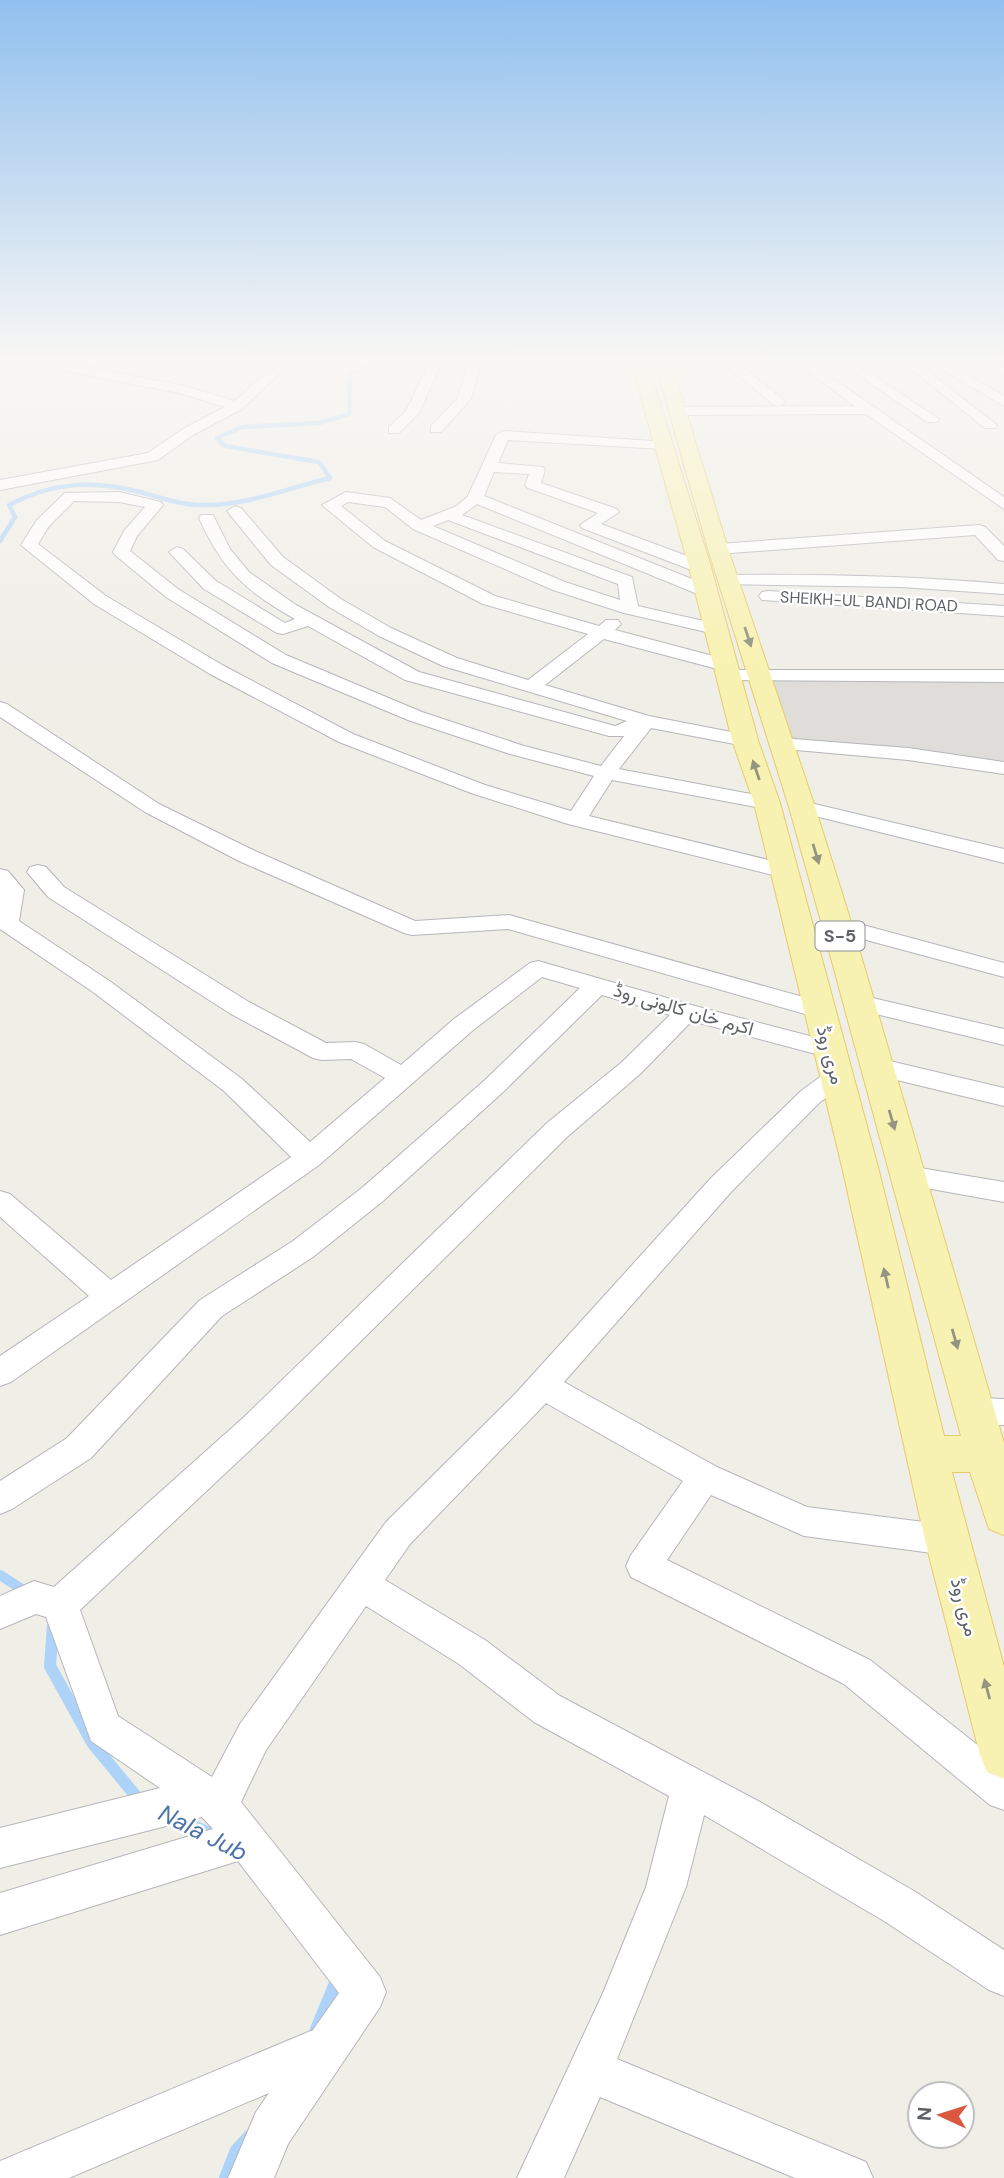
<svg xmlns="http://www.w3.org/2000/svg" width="1004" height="2178" font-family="'DM Sans',Vazirmatn,sans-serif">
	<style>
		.industrial { fill: #deddd9 }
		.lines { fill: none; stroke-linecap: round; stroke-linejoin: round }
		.stream-far2 { stroke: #aed3f8; stroke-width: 4.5 }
		.stream-far1 { stroke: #aed3f8; stroke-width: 10 }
		.stream { stroke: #aed3f8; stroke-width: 12 }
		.minor-casing { stroke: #b4b6ba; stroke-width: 2 }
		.major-casing { stroke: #e6cb69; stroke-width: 2 }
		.minor { fill: #fff; fill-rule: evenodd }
		.major { fill: #f8f2b2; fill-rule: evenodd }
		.oneway { fill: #949481 }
		.labels { text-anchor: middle; stroke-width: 5; stroke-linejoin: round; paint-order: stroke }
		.far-street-label { font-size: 16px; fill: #5e6166; stroke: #fff }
		.shield { fill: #fff; stroke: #8e9094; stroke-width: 2 }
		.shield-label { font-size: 18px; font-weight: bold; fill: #5e6166 }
		.street-label { font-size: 19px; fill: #5e6166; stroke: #fff }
		.near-water-label { font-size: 24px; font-style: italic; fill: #4b73a9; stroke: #fff }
	</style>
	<rect width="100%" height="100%" fill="#efeee7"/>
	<path class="industrial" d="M1004,676V771L784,742L773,677Z"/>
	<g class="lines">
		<path class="stream-far2" d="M0,541L15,517L9,505C52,482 93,480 140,492C161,498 181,505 203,505C246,506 289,488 330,478L319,462L225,446L217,438L242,427L319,423L349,414L350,374L372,362"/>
		<path class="stream-far1" d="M0,1575L28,1593"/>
		<g class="stream">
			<path d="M53,1626L50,1666L93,1744L140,1801"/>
			<path d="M177,1818L213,1835"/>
			<path d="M316,2029L338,1976"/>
			<path d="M225,2178L236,2150L249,2136"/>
		</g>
		<defs>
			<g id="minor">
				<path d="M35,362H59L181,385L235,401L278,362H291L242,409L193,435L158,460L0,490V480L148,453L183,429L225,407L179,393L41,366Z"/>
				<path d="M430,362H442L419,413L399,433H389V427L406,411Z"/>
				<path d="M469,362H481L471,399L441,432H431V426L458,398Z"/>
				<path d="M722,362H736L786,402L779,406L774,405Z"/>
				<path d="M795,362H809L1004,497V509L866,414L678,415L671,411L678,407L855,406Z"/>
				<path d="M839,362H853L939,419L937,422H927Z"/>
				<path d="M902,362H916L997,425L995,428H985Z"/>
				<path d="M930,362H945L1004,396V406Z"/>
				<path d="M983,362H997L1004,365V375Z"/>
				<path d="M503,431L667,442L669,445L662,449L508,440L498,463L543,467L545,470L541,483L617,509L619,512L601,524L706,563L708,567L706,571H694L582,528L580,525L598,513L528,488L525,485L529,474L494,472L484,496L712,587L715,591L712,595H700L477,504L462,515L632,577L638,606L721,625L724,629L721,633L715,634L624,613L553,590L413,529L385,507L348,502L341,506L385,541L495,596L599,626L606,620H618L621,624L615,630L732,661L734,665L732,669L725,671L604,639L545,685L649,716L752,736L755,740L752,744L745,746L651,728L619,769L767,797L774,799L778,803L774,807L767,809L612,780L589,816L793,866L796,871L793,876L785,878L568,824L471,793L339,742L210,674L94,604L21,545L37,520L65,493L119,492L161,502L163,505L137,536L130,551L178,589L286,655L422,712L524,746L601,766L624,736H609L405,680L308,626L283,634L277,633L204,589L169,552L177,547L183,549L216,581L285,623L295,619C246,592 222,569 199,518L201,515H213L230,549L249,572L296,605L419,672L615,726L627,721L443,666L379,636L329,607L271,565L227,511L235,506L241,508L283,557L341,599L391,628L457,658L528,680L588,634L483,604L373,547L322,505L346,492L390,498L421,520L457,506L468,496L496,435ZM74,501L119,502L145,507L124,531L113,552L115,555L166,597L272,663L408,720L510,754L594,776L571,811L485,785L353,734L224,666L106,596L38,544L49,526ZM448,520L618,584L620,600L565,582L433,526Z"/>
				<path d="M979,525L985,527L1004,546V561L998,560L975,535L718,554L710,549L718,544Z"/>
				<path d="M729,575C821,574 912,576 1004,584V594L901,587L723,584L721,580L723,576Z"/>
				<path d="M768,591L1004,606V616L762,600L759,596L762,592Z"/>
				<path d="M728,670H1004V682L721,680L719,676L721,672Z"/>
				<path d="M0,702L7,704L159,804L255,851L415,921L509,915L828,1004L831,1010L828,1016L819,1018L508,929L412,935L404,933L239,861L145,812L0,717Z"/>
				<path d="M781,738L908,748L1004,762V774L908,760L774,748L771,744L774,740Z"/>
				<path d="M802,801L1004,849V863L795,811L791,807L795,803Z"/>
				<path d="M38,865L46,867L64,887L249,1002L326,1043L355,1042L364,1044L401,1065L454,1019L530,963L538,961L695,1006L840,1044L844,1050L840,1056L831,1058L692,1021L640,1074L567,1137L266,1435L80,1610L118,1716L212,1777L240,1724L386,1522L516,1393L711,1178L801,1091L828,1071L837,1068L846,1071L850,1077L846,1083L819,1103L731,1192L564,1382L717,1467L807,1507L947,1525L959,1529L964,1540L959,1551L947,1555L804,1536L711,1495L667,1560L870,1660L1004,1766V1810L990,1805L844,1684L631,1577L626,1566L631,1555L683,1481L546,1403L410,1544L385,1580L485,1640L560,1696L760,1802L914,1891L1004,1950V1996L989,1990L884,1921L704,1815L686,1887L617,2059L866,2162L873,2178H795L600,2097L564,2178H517L603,1993L646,1887L669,1796L534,1722L459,1664L366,1606L266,1750L241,1802L380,1977L386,1992L380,2007L288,2144L274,2178H228L256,2112L269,2093L69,2178H0V2161L313,2030L339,1993L238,1861L0,1935V1893L213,1829L202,1817L0,1868V1828L160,1788L91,1741L46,1617L36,1614L0,1629V1596L34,1581L54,1587L244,1417L547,1123L622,1062L670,1015L602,995L503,1092L383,1201L313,1257L222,1316L91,1458L12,1509L0,1514V1481L67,1438L200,1300L293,1241L363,1187L485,1080L580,988L542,977L472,1031L319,1165L11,1382L0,1386V1356L89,1296L0,1217V1191L10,1194L111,1280L291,1157L224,1091L93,992L0,929V869L8,871L24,890L19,921L111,982L242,1079L310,1142L385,1078L351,1059L322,1060L313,1058L231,1014L48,897L27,872L30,867Z"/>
				<path d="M837,918L1004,963V977L829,930L825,925L829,920Z"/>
				<path d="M860,995L1004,1029V1045L851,1008L848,1003L851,998Z"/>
				<path d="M877,1058L1004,1088V1106L868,1073L864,1067L868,1061Z"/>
				<path d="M908,1166L1004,1182V1202L898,1183L894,1176L898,1169Z"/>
				<path d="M976,1398L1004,1399V1425L976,1424L965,1420L960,1411L965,1402Z"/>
			</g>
			<path id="major" d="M631,362H647L711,567L758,740L780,803L879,1171L944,1436H961L822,925L789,807L708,549L655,362H671L728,549L815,807L852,925L1004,1443V1535L989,1529L970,1472H952L1004,1667V1779L987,1772L980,1755L925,1540L843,1171L754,803L732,740L689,567Z"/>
		</defs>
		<use href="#minor" class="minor-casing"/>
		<use href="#major" class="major-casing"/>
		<use href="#minor" class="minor"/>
		<use href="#major" class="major"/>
	</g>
	<defs><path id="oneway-solid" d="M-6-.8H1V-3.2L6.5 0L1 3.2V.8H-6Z" transform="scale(1.75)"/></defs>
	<g class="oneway">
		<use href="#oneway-solid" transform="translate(748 637) rotate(72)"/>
		<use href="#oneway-solid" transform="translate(756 770) rotate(-109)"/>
		<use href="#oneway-solid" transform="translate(816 854) rotate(73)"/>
		<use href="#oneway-solid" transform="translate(892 1120) rotate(74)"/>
		<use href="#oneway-solid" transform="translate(886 1278) rotate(-103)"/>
		<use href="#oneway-solid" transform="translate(955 1339) rotate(74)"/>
		<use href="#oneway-solid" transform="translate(987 1689) rotate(-105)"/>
	</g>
	<linearGradient id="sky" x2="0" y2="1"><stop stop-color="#91c0ee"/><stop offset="0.54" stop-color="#f8f7f4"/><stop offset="1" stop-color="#f8f7f4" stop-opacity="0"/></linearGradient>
	<rect width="1004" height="666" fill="url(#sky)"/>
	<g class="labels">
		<g class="far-street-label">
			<text transform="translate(869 601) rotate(3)" y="6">SHEIKH-UL BANDI ROAD</text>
		</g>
		<rect class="shield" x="815.5" y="921.5" width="49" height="29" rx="5"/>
		<g class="shield-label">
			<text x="840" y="942">S-5</text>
		</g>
		<g class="street-label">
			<text transform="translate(684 1009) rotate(16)" y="7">اکرم خان کالونی روڈ</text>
			<text transform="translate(831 1055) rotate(75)" y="7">مری روڈ</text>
			<text transform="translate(965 1607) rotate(75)" y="7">مری روڈ</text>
		</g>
		<g class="near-water-label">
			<text transform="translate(203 1833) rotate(27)" y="8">Nala Jub</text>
		</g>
	</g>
	<g transform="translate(941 2115) rotate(274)"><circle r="33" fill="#ffffff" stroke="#bfc0c2" stroke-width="2"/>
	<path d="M0-5L12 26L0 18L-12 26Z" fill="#db5740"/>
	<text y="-10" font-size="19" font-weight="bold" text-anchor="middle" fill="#5e6166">N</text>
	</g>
</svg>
